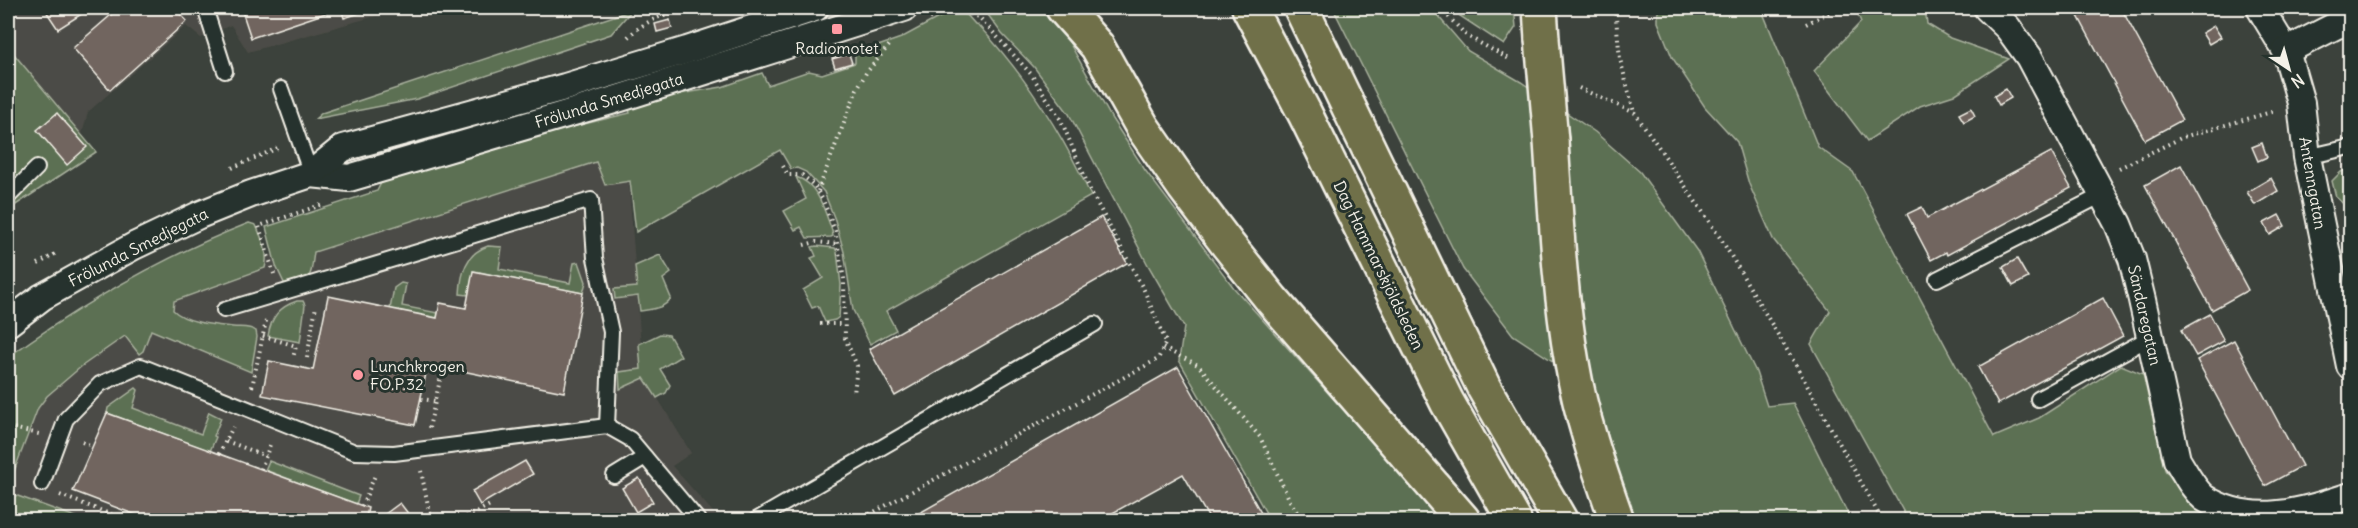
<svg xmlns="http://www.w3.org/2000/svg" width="2358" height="528" font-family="Delius,sans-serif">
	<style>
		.built { fill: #4c4c46 }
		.green { fill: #5c6f52; stroke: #a8b09d; stroke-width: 1.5 }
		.building { fill: #71655e; stroke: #f4f1e8; stroke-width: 1.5 }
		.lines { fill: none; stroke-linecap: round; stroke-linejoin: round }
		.lane-casing { stroke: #f4f1e8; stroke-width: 18 }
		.street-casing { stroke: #f4f1e8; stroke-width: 30 }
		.primary-casing { stroke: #f4f1e8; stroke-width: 38 }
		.path { stroke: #f4f1e8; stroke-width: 4; stroke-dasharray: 1.5 4.5; stroke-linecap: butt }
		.lane { stroke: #26332d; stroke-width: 14 }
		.street { stroke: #26332d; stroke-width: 26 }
		.primary { stroke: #70704a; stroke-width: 33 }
		.primary-bridge-casing { stroke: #f4f1e8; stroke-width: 38; stroke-linecap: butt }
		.primary-bridge { stroke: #70704a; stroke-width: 33 }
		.poi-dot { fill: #ff9aa2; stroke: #26332d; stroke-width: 2 }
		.labels { text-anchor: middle; stroke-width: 6; stroke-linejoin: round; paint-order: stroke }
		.poi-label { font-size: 16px; fill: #f4f1e8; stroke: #26332d }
		.street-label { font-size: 16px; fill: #f4f1e8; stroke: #26332d }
	</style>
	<rect width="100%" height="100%" fill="#3c423c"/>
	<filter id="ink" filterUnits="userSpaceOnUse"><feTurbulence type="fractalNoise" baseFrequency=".0167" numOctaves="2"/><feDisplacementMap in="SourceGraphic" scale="12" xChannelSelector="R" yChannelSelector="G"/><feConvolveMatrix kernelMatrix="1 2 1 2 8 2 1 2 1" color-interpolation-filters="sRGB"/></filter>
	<g filter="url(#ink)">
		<g class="built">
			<path d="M8,8H404L248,52L231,25L201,38L186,26L88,112L82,134L8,47Z"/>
			<path d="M625,130L643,374L691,453L672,466L720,520H84L15,495L12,454L43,381L173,294L334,230Z"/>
		</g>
		<g class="green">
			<path d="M631,8H643L632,10L611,34L417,99L315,119L322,113L632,10Z"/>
			<path d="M983,8H1032L1043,13L1064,33L1112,119L1145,170L1234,288L1407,481L1438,520H1270L1179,360L1184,327L1148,265L1069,114L1034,67L1002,34Z"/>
			<path d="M1333,8H1431L1468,51L1521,82L1595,132L1640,172L1697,251L1756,372L1767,406L1793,403L1851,520H1635L1591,386L1513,335L1463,269Z"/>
			<path d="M1455,8H1514L1516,27L1504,45L1460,16Z"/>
			<path d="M1658,8H1761L1818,147L1853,172L1994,437L2039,418L2121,365L2143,374L2165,470L2189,503L2216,520H1908L1811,344L1830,311L1773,239L1749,184L1737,142L1705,107L1672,57L1658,22Z"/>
			<path d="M1861,8H1925L1927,24L1950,38L2009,59L1954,95L1920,106L1867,141L1814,71L1861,22L1856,10Z"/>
			<path d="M956,12L967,15L975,24L978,25C1026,76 1062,133 1091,196L886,311L896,330L870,344L853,310L844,252L835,220L824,192L806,172L797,168L791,169L780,150L636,232L630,181L605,185L596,162L314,252C310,280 313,278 286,287L276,266L266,227L377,191L382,181L555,131L630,113L628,105L661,97L722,87L762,73L768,85L809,71L822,74L855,63V54L901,38L938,18Z"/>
			<path d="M8,47L96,152L8,210Z"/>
			<path d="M2348,169L2350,171V210L2336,197L2332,181L2341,172Z"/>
			<path d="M796,177C818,183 825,212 832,231L833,236L831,237L807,238L801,227L795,230L784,211L806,199Z"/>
			<path d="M249,223L256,225C262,239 269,253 265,268L174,301L173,310C186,323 215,325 233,327C240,328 249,326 256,331L257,337L251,372L151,330L143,351L139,354L125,336L82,366L47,396L38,408L8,487V357C83,303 162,257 249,223Z"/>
			<path d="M488,246L502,247L499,269L570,283L574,263L579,262L586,282L583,293L474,271L468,295L460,294C461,273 466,253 488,246Z"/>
			<path d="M816,246L835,248L837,252L841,285L839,317L835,320L825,322L818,306L812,308L803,290L823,278L811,258L816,256L812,247Z"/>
			<path d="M660,255L671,273L663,279L671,298C664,309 652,309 640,311L638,296L615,299L614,289L637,287L635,266Z"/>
			<path d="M401,283L406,284L402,306L438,313L437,318L390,309L394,288Z"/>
			<path d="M297,301H303L305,305L300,342L268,336C271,317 279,307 297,301Z"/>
			<path d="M660,334L669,335L681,356L660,369L670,385L666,393L657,398L644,378L620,389L619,372L641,369L639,344Z"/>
			<path d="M136,388L138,390L133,408L201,434L209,412L221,418L214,436L216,437L210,451L107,413L108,408Z"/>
			<path d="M269,461L359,496L356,504L265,470Z"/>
			<path d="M8,490L15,495L84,520H15L8,517Z"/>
		</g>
		<g class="building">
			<path d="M44,8H91L58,29Z"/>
			<path d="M119,8H174L187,21L110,90L73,48Z"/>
			<path d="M241,8H375L344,18L341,8L251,38Z"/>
			<path d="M2089,8H2121L2182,120L2145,140L2077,14Z"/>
			<path d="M670,20L672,28L657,32L655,24Z"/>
			<path d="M2214,26L2221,37L2209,44L2202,33Z"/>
			<path d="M849,54L852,63L835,68L832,59Z"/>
			<path d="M2006,89L2011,98L1999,105L1994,96Z"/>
			<path d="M1971,108L1975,116L1964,122L1959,114Z"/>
			<path d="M57,113L87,147L67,165L37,130Z"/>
			<path d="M2262,143L2267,157L2258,161L2252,147Z"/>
			<path d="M2051,152L2071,188L1947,255L1946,252L1931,260L1907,214L1922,207L1927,218Z"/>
			<path d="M2181,165L2248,290L2212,310L2145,185Z"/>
			<path d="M2271,178L2278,191L2255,205L2247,192Z"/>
			<path d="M2279,215L2285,226L2270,235L2264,223Z"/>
			<path d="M1101,217L1127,263L895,396L869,349Z"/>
			<path d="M2017,259L2028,278L2013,286L2003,267Z"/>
			<path d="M473,271L583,293L564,392L428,364L415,425L262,395L269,361L313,370L328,296L437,318L440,303L466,308Z"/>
			<path d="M2103,298L2123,336L1998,404L1978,367Z"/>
			<path d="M2210,314L2224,341L2196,356L2181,330Z"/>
			<path d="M2234,340L2302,466L2265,486L2197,360Z"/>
			<path d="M1178,367L1265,520H1210L1183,474L1100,520H907Z"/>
			<path d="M107,413L368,508L366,517L377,520L400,503L413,520H149L73,491Z"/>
			<path d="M525,461L533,474L480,505L472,491Z"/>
			<path d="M639,478L653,502L636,512L622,488Z"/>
		</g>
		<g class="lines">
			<defs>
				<g id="lane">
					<path d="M205,8L225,71"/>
					<path d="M281,89L311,174"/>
					<path d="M2307,157L2350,147"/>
					<path d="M8,197L37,168"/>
					<path d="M1937,279L2102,195"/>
					<path d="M224,310L591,200L595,258L611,332L607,426"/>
					<path d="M2038,399L2151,337"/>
					<path d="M614,476L645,457"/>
					<path d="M42,484L66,419L100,384L141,366L355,452L394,453L607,426L630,439L698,520"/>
					<path d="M756,520L1095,324"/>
				</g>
				<g id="street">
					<path d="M1987,8L2008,28L2029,57L2118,224L2132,259L2142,300L2177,460C2185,472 2192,488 2204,498C2251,528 2301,512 2350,496"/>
					<path d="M2260,8L2286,51L2301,103L2307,157L2350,366"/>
					<path d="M2286,51L2337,25L2350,22"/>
					<path d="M311,174L349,178L614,100L904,8"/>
					<path d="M8,323L42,297L134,246L199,215L251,194L311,174L343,148L565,87L687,50L815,8"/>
				</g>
				<g id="primary">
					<path d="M1063,8L1097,46L1143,128L1184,187L1228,245L1272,300L1463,520"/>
					<path d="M1249,8L1305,114L1447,402L1514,520"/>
					<path d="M1301,8L1484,388L1560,520"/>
					<path d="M1540,8L1542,39"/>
					<path d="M1551,141C1556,215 1559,289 1572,363C1581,417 1599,469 1617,520"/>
				</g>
			</defs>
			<use href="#lane" class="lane-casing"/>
			<use href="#street" class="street-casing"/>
			<use href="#primary" class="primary-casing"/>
			<g class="path">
				<path d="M1440,8L1467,36L1511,60"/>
				<path d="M1615,8L1620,59L1634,112"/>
				<path d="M930,18L957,8"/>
				<path d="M1806,24L1838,8"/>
				<path d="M628,37C644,21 665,14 687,8"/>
				<path d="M1579,88L1635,113L1660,149L1721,239L1793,360L1882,520"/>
				<path d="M783,166L788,175H802L814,185L823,200L835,231L844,279L845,338L857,366L854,394"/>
				<path d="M232,168L280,147"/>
				<path d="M2119,168L2183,137L2275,111"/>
				<path d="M818,191L857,89L866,73L892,42"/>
				<path d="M804,245L816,242L838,244"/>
				<path d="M38,264L55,254"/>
				<path d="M274,274L259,226L321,205"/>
				<path d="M820,324H843"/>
				<path d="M263,336L296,346L293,358"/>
				<path d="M1163,348L1198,365L1260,437L1290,501L1302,520"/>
				<path d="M307,358L316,306"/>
				<path d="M252,387L266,321"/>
				<path d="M421,399L435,401"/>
				<path d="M8,427L39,434"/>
				<path d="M429,428L443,367"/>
				<path d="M226,441L266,456"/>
				<path d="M82,442L92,446"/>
				<path d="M219,454L233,427"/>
				<path d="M261,469L271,442"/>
				<path d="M421,471L431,520"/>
				<path d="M60,495L126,520"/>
				<path d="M362,506L376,473"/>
				<path d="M461,520L490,505"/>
				<path d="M859,520L1158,359L1166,342L1144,290L1091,192L1061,120L1031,74L980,18L958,8"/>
			</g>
			<use href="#lane" class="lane"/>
			<use href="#street" class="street"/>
			<use href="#primary" class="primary"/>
			<defs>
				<path id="primary-bridge" d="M1542,39L1551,141"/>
			</defs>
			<use href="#primary-bridge" class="primary-bridge-casing"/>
			<use href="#primary-bridge" class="primary-bridge"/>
		</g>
	</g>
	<g class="poi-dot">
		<rect x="831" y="23" width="12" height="12" rx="3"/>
		<circle cx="358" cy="375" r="6"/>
	</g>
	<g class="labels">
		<g class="poi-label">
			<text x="837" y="54">Radiomotet</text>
			<text x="370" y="372" text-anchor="start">Lunchkrogen<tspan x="370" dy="18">FO.P.32</tspan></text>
		</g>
		<g class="street-label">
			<text transform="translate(609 100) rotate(-17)" y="6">Frölunda Smedjegata</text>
			<text transform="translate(2313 183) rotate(80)" y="6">Antenngatan</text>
			<text transform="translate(138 247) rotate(-27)" y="6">Frölunda Smedjegata</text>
			<text transform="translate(1379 265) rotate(64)" y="6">Dag Hammarskjöldsleden</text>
			<text transform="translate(2145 315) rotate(77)" y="6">Sändaregatan</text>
		</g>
	</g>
	<rect width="2358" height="528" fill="none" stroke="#26332d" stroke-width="30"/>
	<rect x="15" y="15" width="2328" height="498" fill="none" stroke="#f4f1e8" stroke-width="2" filter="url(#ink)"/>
	<g transform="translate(2289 69) rotate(144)" stroke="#26332d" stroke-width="4.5" paint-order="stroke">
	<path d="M0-4.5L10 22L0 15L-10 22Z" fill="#f4f1e8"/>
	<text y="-9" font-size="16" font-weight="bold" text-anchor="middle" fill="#f4f1e8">N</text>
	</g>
</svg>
